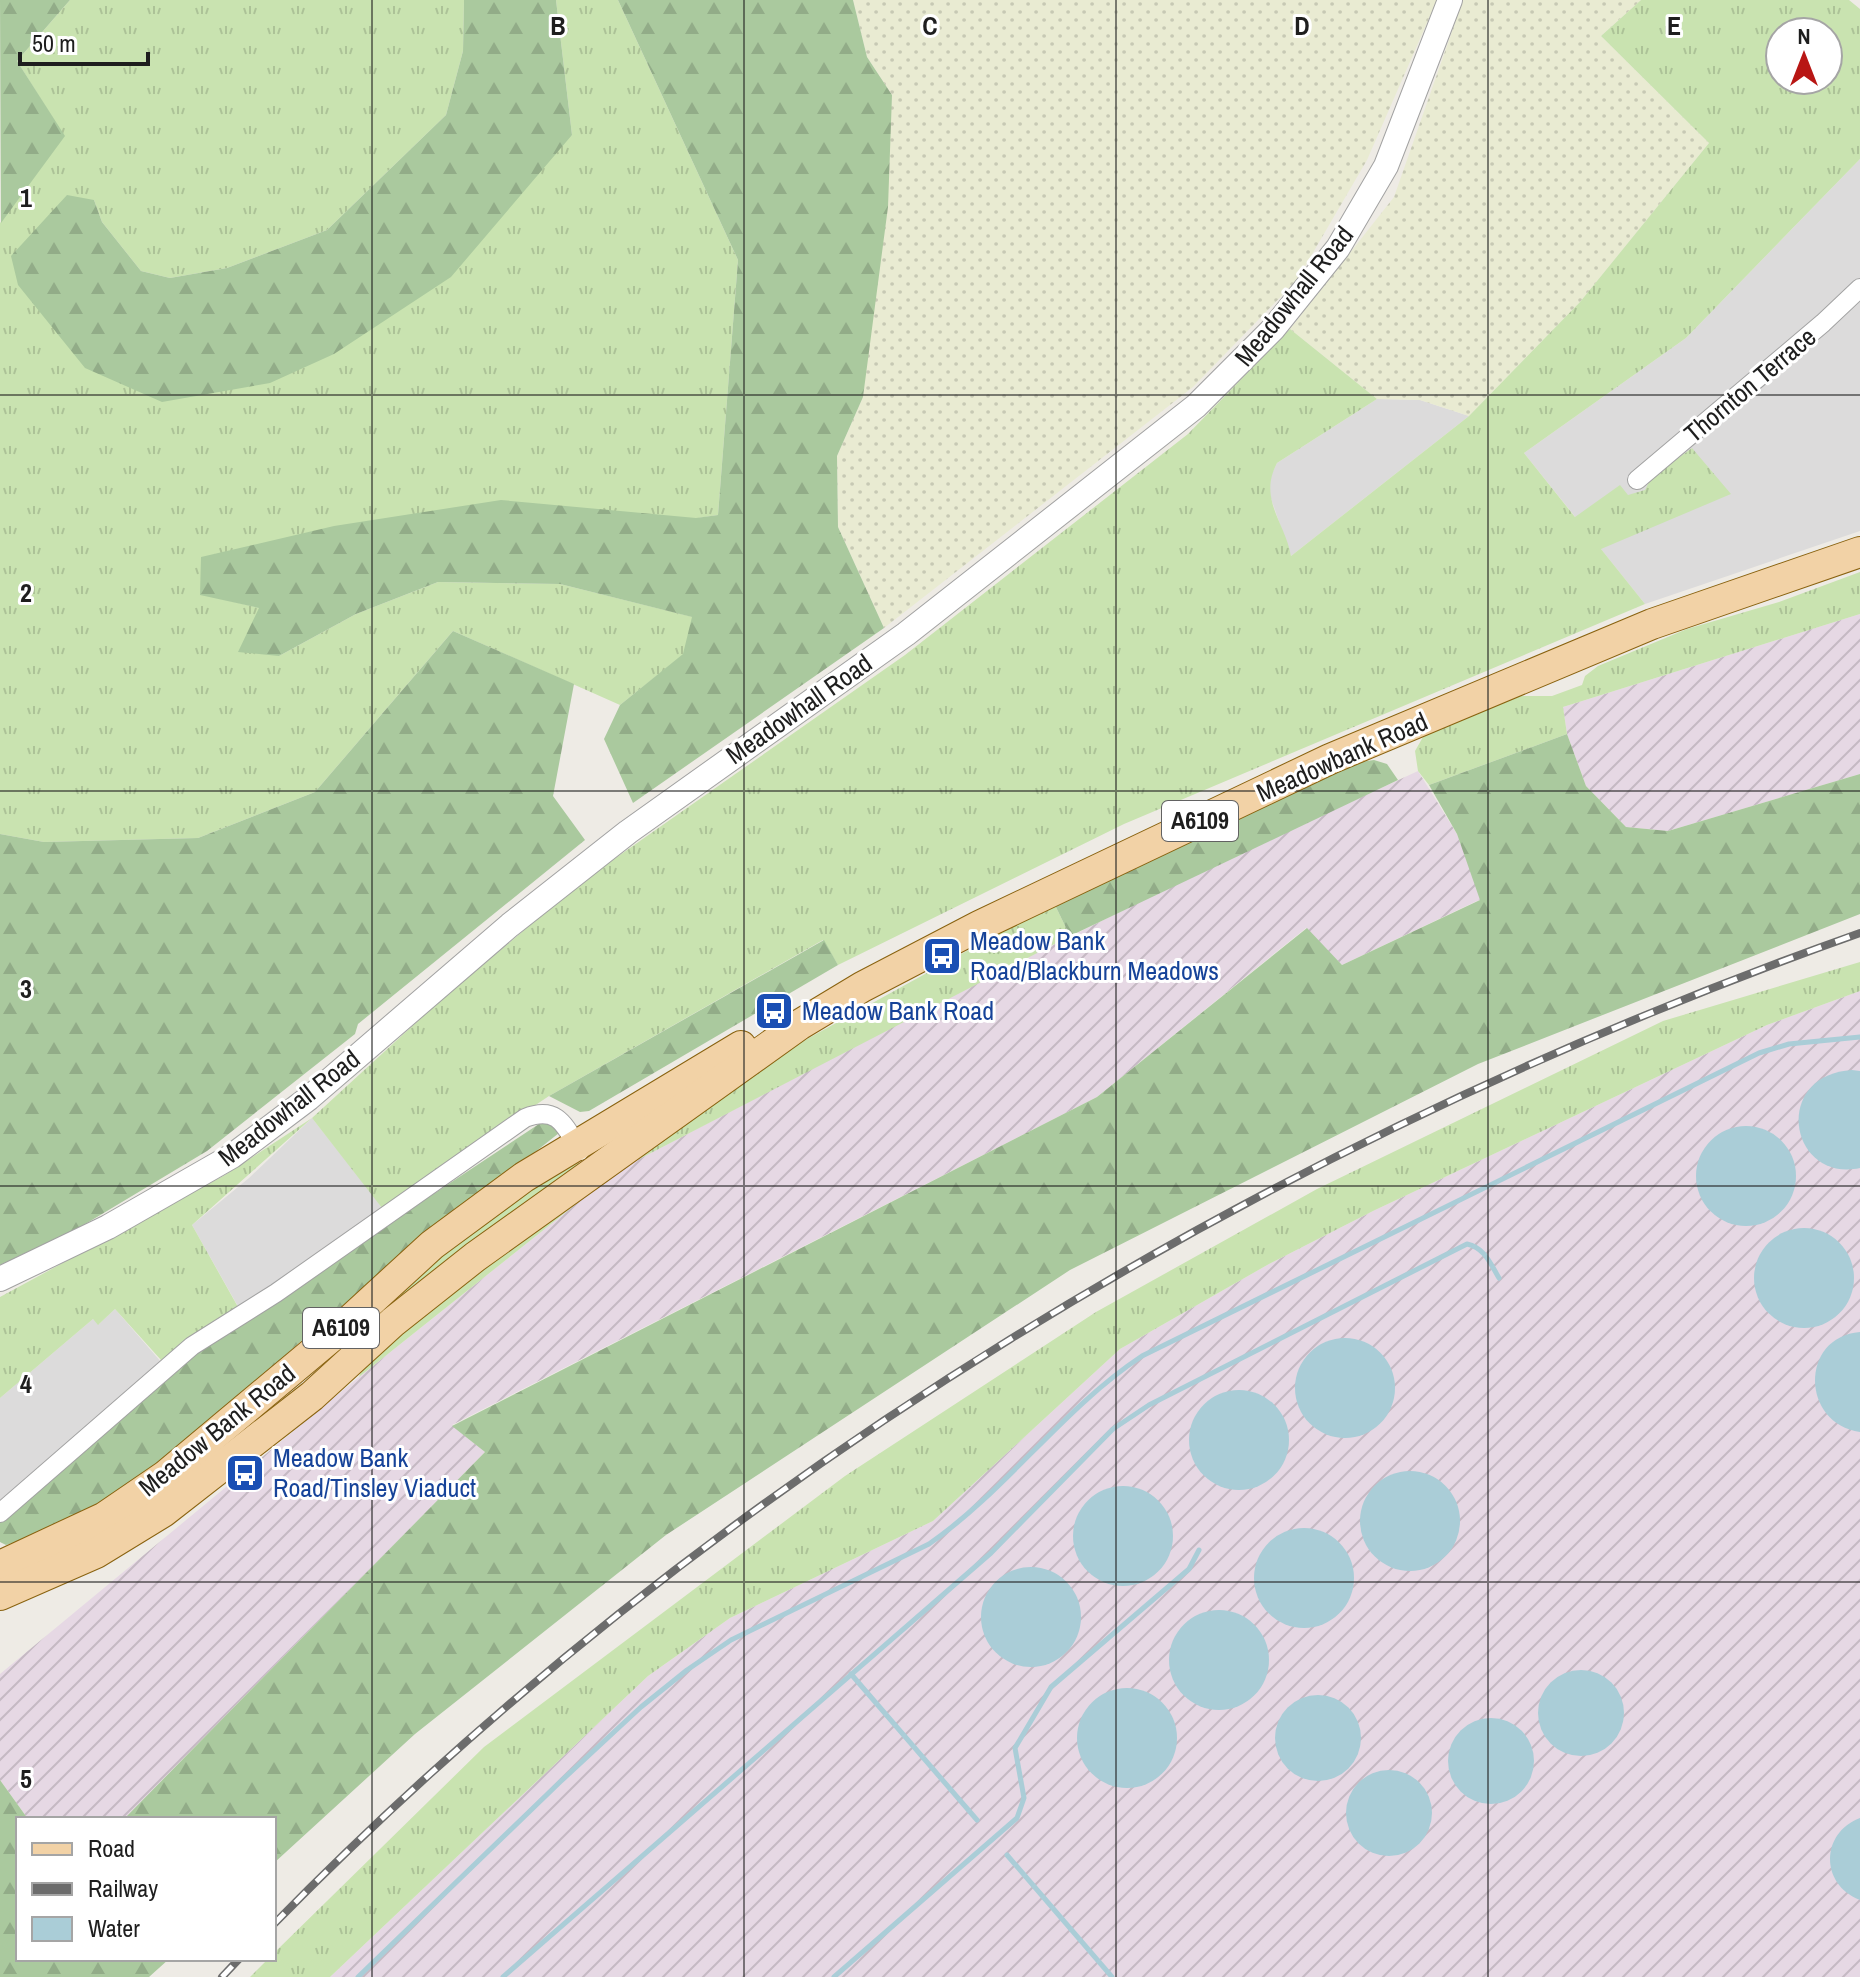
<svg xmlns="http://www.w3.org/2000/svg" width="1860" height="1977" font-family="'Archivo Narrow',sans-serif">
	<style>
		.residential { fill: #dcdbdb }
		.industrial { fill: url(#industrial-furrows) }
		.farmland { fill: url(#farmland-dots) }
		.grass { fill: url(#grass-tufts); fill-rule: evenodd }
		.forest { fill: url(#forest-firs) }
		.water { fill: #aacdd7 }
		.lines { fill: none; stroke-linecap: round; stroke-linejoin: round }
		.stream { stroke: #aacdd7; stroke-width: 5 }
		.minor-casing { stroke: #a2a2a2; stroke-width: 20 }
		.tertiary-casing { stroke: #a2a2a2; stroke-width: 26 }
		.primary-casing { stroke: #89620f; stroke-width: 32 }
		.minor { stroke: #fff; stroke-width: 18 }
		.tertiary { stroke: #fff; stroke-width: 24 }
		.primary { stroke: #f2d2a6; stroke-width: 30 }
		.rail-casing { stroke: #6c6c6c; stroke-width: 8 }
		.rail { stroke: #fff; stroke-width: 5; stroke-dasharray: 15; stroke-linecap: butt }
		.grid { fill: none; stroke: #1e1e1e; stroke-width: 2; stroke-opacity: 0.55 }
		.labels { text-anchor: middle; stroke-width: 6; stroke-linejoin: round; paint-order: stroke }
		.shield { fill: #fff; stroke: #626262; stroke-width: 2 }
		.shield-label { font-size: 24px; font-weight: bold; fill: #1e1e1e }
		.street-label { font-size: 26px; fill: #1e1e1e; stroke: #fff }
		.transit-label { font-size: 26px; fill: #164399; stroke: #fff; text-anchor: start }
		.grid-label { font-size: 26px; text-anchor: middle; font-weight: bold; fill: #1e1e1e; stroke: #fff; stroke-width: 6; stroke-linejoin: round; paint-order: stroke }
	</style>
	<defs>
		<pattern id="industrial-furrows" width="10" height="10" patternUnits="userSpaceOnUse" patternTransform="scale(2)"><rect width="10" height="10" fill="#e6d8e4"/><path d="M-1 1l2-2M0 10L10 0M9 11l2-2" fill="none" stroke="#c5b9c3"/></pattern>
		<pattern id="farmland-dots" width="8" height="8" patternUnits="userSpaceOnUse" patternTransform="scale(2)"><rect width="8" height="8" fill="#e9ebd2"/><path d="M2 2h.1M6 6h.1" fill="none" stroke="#c7c9b4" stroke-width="1.8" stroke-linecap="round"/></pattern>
		<pattern id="grass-tufts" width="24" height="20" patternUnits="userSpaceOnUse" patternTransform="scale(2)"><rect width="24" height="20" fill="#c9e3b0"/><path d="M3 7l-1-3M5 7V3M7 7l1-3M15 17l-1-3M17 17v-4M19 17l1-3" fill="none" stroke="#acc297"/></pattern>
		<pattern id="forest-firs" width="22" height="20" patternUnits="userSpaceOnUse" patternTransform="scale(2)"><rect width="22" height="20" fill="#aac99e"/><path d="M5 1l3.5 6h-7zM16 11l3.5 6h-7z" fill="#92ac88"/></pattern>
	</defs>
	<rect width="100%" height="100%" fill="#eeebe5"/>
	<g class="residential">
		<path d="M1860,159V531L1645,604L1524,453L1686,338Z"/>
		<path d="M1377,399L1420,400L1469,416L1291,556L1269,493L1271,475L1277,463Z"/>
		<path d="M312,1118L377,1200L390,1223L244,1317L192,1225L249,1178Z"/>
		<path d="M115,1309L168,1370L0,1519V1398L93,1319L99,1324Z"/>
	</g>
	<g class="industrial">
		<path d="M1860,614V774L1668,831L1626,827L1586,786L1567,734L1563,707Z"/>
		<path d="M1418,771L1457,834L1481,899L1342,965L1306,928L1097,1097L452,1425L485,1452L124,1819H28L0,1780V1674L359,1377L620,1169L992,975L1221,862Z"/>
		<path d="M1860,991V1977H330L648,1676L730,1618L933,1521L1120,1349L1269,1264L1373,1211L1767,1025Z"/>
	</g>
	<g class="farmland">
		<path d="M853,0H1437L1367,160L1297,280L1193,387L884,628L838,527L837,456L863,397L892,95L867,57Z"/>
		<path d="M1463,0H1641L1601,36L1709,143L1580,302L1469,416L1420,400L1377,399L1290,329L1394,197Z"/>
	</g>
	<g class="grass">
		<path d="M70,0H464L463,51L446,115L327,230L227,268L170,278L141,271L102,222L94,200L85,368L572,135L556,0H618L738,260L718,515L200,594L260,608L279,656L356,614L438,582L560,584L693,617L684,654L620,705L453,631L315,792L198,838L44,842L0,834V223L64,136L17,61Z"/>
		<path d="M1641,0H1849L1860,9V159L1686,338L1524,453L1575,517L1620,485L1628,495L1645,490L1651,478L1692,448L1731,494L1601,549L1645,604L1124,824L838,965L823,940L549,1096L382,1208L312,1118L192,1225L238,1307L161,1360L115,1309L98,1325L93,1319L0,1398V1297L225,1175L312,1118L433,1007L580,883L905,655L1188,434L1290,329L1377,399L1277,463C1258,499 1285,522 1291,556L1469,416L1580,302L1709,143L1601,36ZM1780,32H1828V80H1780Z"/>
		<path d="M1860,572V614L1563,707L1567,734L1429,785L1418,771L1415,751L1423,737L1506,696H1552L1582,685L1585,676L1598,666L1687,629L1779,602Z"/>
		<path d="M1054,903L1070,936L620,1169L359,1377L363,1365L481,1264L778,1055Z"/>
		<path d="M1860,962V991L1767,1025L1373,1211L1269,1264L1120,1349L933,1521L730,1618L648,1676L330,1977H250L268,1959H274V1953L484,1747L845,1476L1096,1312L1317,1189L1663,1021Z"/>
		<path d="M578,1162L580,1169L329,1366L320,1358C400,1288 481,1209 578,1162Z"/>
	</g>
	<g class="forest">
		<path d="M0,0H70L17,61L65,136L1,223Z"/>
		<path d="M464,0H556L572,135L451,277L334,354L270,383L162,402L85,368L18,285L11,256L67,195L94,200L102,222L141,271L170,278L227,268L327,230L446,115L463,51Z"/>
		<path d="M618,0H853L867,57L892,95L888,207L863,397L837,456L838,527L884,628L633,803L604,739L620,705L683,654L692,617L560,584L438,582L356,614L279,656L238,652L259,608L200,595L201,557L334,526L501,500L696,518L718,515L738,260Z"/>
		<path d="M453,631L574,684L553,796L585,840L358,1024L355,1034L207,1151L77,1229L0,1265V834L44,842L198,838L315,792Z"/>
		<path d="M1567,734L1586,786L1626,827L1668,831L1860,774V914L1478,1064L1070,1270L666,1535L415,1734L274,1863V1819H124L485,1452L452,1426L1097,1097L1307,928L1342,965L1480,900L1457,834L1429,785Z"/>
		<path d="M1374,760L1387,764L1398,780L1070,936L1054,903L1360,762Z"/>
		<path d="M824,940L838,965L589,1111L580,1112L549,1096Z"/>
		<path d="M545,1120L559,1133C480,1196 399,1258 322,1323C226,1405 132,1510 6,1545L0,1542V1519L168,1370Z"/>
		<path d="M0,1780L28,1819H18V1959H169L149,1977H0Z"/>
	</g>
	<g class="water">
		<path d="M1852,1070L1860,1071V1168C1789,1183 1771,1075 1852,1070Z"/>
		<circle cx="1746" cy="1176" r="50"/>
		<circle cx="1804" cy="1278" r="50"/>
		<path d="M1860,1332V1432C1801,1424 1799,1337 1860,1332Z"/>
		<circle cx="1345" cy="1388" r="50"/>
		<circle cx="1239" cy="1440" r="50"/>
		<circle cx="1410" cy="1521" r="50"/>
		<circle cx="1123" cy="1536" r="50"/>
		<circle cx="1304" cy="1578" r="50"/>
		<circle cx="1031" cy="1617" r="50"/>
		<circle cx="1219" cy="1660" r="50"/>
		<circle cx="1581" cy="1713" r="43"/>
		<circle cx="1127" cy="1738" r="50"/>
		<circle cx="1318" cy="1738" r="43"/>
		<circle cx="1491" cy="1761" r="43"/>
		<circle cx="1389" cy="1813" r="43"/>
		<path d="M1860,1818V1900C1820,1885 1820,1833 1860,1818Z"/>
	</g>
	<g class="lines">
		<g class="stream">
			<path d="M851,1674L977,1820"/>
			<path d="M1007,1855L1112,1977"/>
			<path d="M358,1977L560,1782L641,1707L687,1670L731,1640L929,1544C1007,1490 1062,1409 1142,1356L1759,1053L1789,1044L1860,1037"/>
			<path d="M503,1977L991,1553L1113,1429L1149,1405L1467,1244C1485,1248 1490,1263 1499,1278"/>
			<path d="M834,1977L1017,1818L1024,1798L1015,1748L1051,1687L1189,1569L1199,1550"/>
		</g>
		<defs>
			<g id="minor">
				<path d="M1637,480L1823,323L1860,288"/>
				<path d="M0,1513L192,1346L276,1293L525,1118C558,1105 565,1126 580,1151"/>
			</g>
			<path id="tertiary" d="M0,1279L108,1227L232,1156L309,1098L510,925L628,832L906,634L1196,406L1273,329L1338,248L1386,166L1450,0"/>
			<g id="primary">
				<path d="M0,1566L105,1517L165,1476L336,1333L432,1245L524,1177L741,1046"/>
				<path d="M0,1595L96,1553L163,1512L312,1396L393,1322L475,1257L799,1025L862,987L979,926L1330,759L1652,624L1860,552"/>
			</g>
		</defs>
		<use href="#minor" class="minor-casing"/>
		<use href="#tertiary" class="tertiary-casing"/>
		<use href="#primary" class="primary-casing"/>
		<use href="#minor" class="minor"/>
		<use href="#tertiary" class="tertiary"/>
		<use href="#primary" class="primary"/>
		<defs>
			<g id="rail">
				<path d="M274,1924C712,1477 1272,1141 1860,933"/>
				<path d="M222,1977L239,1959"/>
			</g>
		</defs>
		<use href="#rail" class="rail-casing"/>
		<use href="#rail" class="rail"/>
	</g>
	<path class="grid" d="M372,0V1977M744,0V1977M1116,0V1977M1488,0V1977M0,395H1860M0,791H1860M0,1186H1860M0,1582H1860"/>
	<defs>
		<symbol id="bus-square" viewBox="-11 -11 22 22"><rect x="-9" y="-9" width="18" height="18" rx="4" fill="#1a4fb4" stroke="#fff"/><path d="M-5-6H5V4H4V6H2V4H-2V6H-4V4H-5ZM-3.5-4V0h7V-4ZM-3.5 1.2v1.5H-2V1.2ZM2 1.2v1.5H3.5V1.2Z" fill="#fff"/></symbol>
	</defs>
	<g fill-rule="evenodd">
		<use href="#bus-square" x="920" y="934" width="44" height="44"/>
		<use href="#bus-square" x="752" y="989" width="44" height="44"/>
		<use href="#bus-square" x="223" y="1451" width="44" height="44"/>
	</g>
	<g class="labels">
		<g class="shield">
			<rect x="1162" y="801" width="76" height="40" rx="6"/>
			<rect x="303" y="1308" width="76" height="40" rx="6"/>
		</g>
		<g class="shield-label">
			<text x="1200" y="829">A6109</text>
			<text x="341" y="1336">A6109</text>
		</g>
		<g class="street-label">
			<text transform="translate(1294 296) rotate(-51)" y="9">Meadowhall Road</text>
			<text transform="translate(1750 385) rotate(-40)" y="9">Thornton Terrace</text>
			<text transform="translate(799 709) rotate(-35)" y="9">Meadowhall Road</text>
			<text transform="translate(1342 757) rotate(-24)" y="9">Meadowbank Road</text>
			<text transform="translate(289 1108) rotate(-38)" y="9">Meadowhall Road</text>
			<text transform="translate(217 1430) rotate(-39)" y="9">Meadow Bank Road</text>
		</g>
		<g class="transit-label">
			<text x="970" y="950">Meadow Bank<tspan x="970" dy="30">Road/Blackburn Meadows</tspan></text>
			<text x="802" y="1020">Meadow Bank Road</text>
			<text x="273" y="1467">Meadow Bank<tspan x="273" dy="30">Road/Tinsley Viaduct</tspan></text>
		</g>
	</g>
	<g class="grid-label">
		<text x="558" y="35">B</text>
		<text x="930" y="35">C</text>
		<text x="1302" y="35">D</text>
		<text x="1674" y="35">E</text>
		<text x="26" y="207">1</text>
		<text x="26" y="602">2</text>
		<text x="26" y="998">3</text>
		<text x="26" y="1393">4</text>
		<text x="26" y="1788">5</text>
	</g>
	<rect x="16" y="1817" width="260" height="144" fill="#ffffff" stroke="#a5a5a5" stroke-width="2"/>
	<rect x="32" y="1843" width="40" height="12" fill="#f2d2a6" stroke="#a5a5a5" stroke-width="2"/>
	<text x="88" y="1857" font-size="24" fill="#1e1e1e">Road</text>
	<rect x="32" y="1883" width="40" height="12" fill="#6c6c6c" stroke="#a5a5a5" stroke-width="2"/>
	<text x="88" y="1897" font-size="24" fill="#1e1e1e">Railway</text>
	<rect x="32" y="1917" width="40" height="24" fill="#aacdd7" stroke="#a5a5a5" stroke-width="2"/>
	<text x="88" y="1937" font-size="24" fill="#1e1e1e">Water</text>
	<g transform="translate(1804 56)"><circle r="38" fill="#ffffff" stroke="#a5a5a5" stroke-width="2"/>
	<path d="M0-6L14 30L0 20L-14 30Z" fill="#b81614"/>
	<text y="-12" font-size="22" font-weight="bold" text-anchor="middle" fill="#1e1e1e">N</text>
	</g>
	<path d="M20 52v12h128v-12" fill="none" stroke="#1e1e1e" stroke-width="4"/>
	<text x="32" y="52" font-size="24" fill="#1e1e1e" stroke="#ffffff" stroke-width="6" paint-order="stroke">50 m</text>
</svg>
